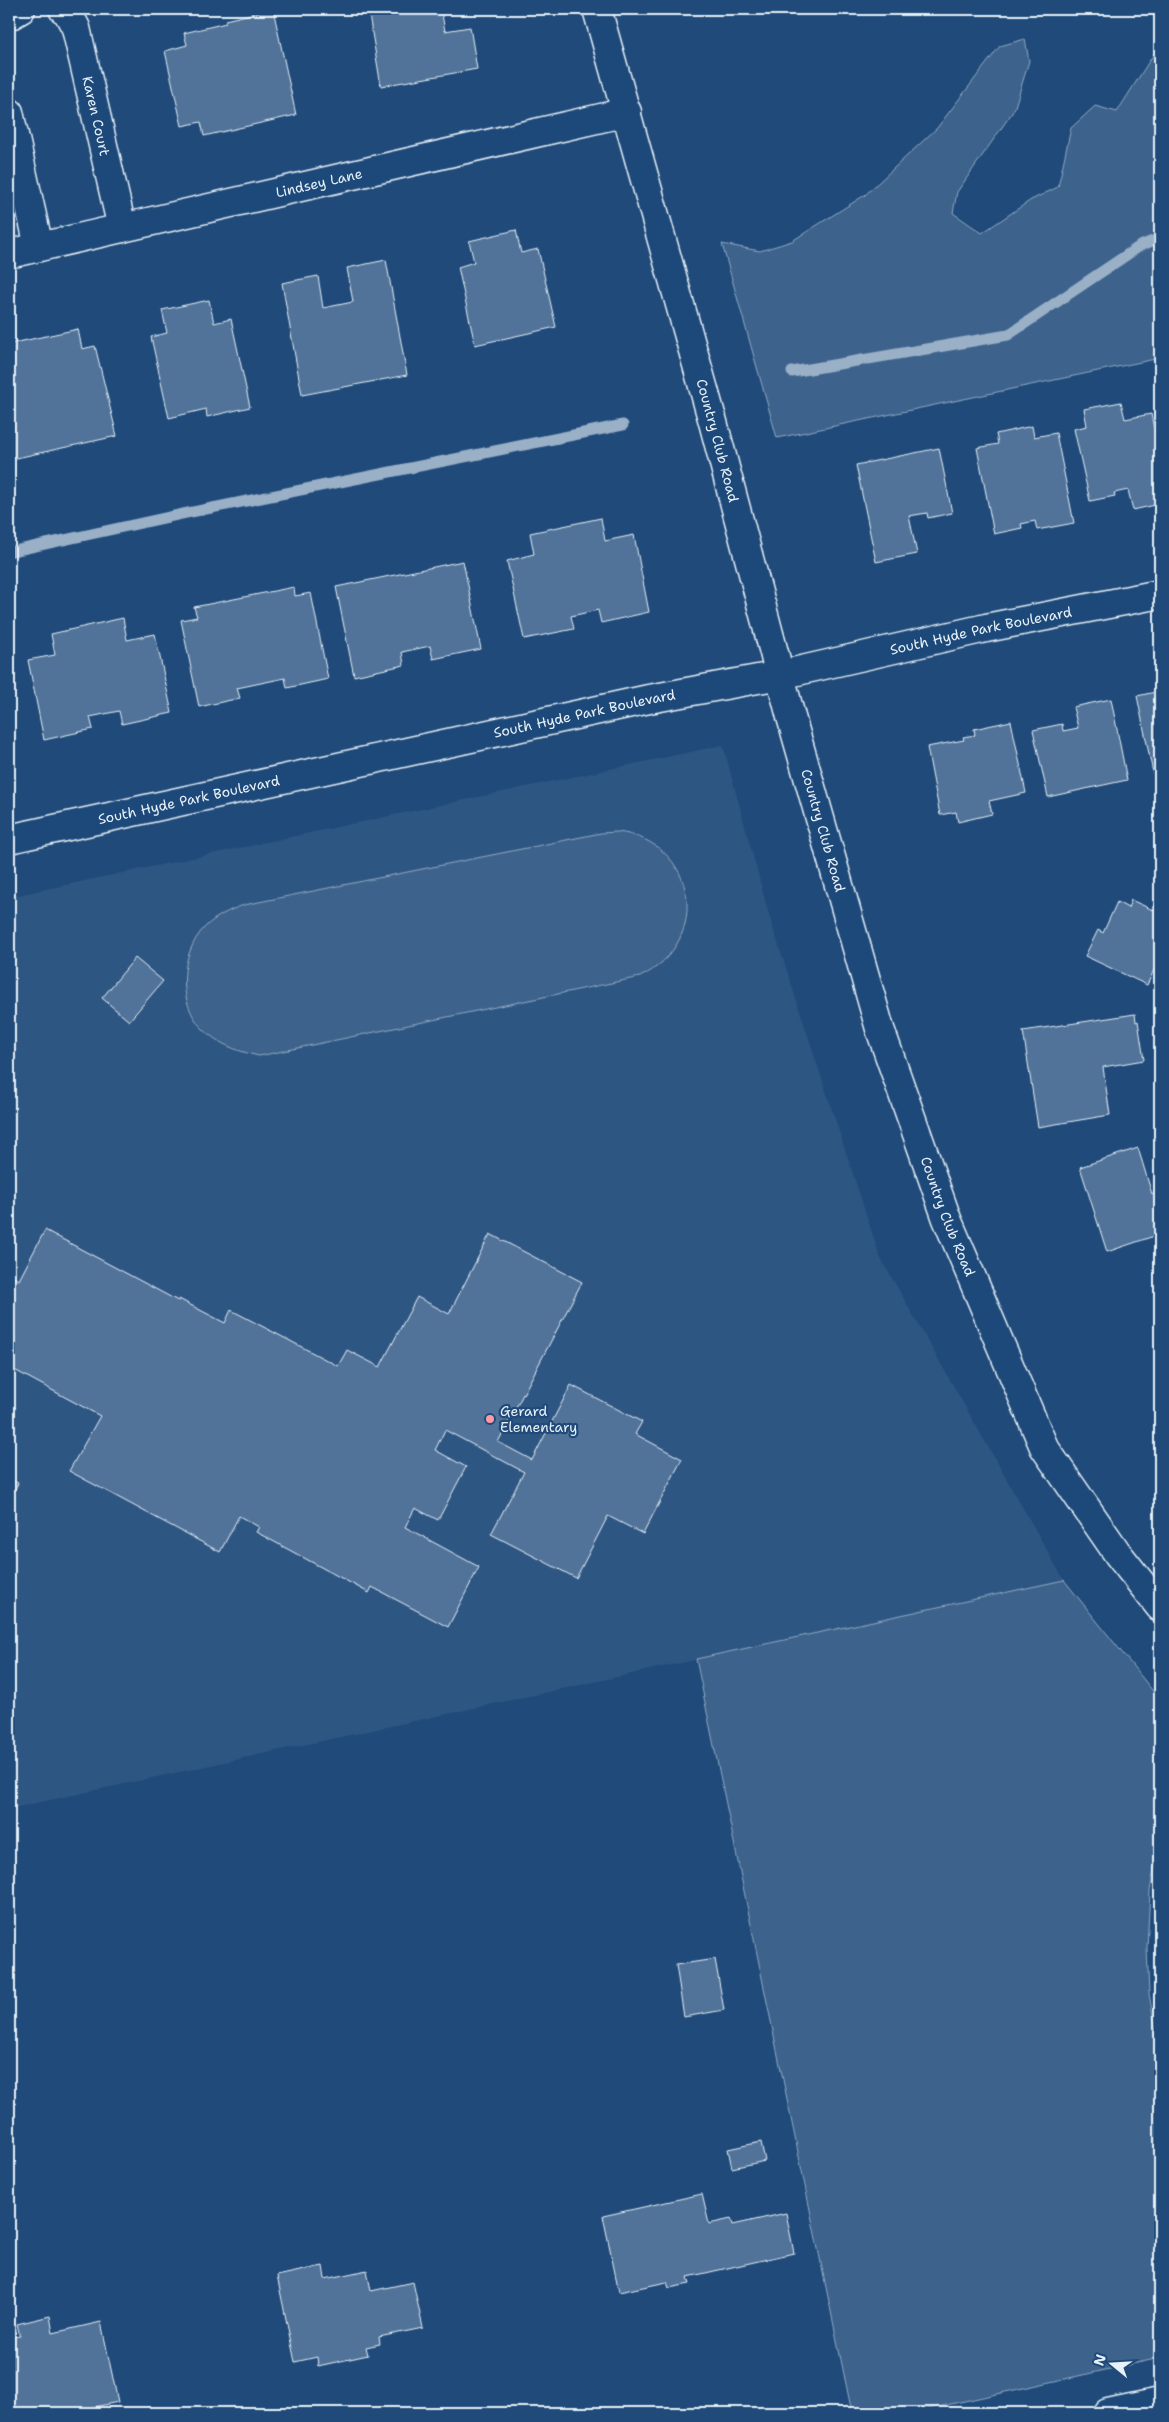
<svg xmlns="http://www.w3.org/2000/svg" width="1169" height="2422" font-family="'Shantell Sans',sans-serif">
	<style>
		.built { fill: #2e5683 }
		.green { fill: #3c628c; stroke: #92aac2 }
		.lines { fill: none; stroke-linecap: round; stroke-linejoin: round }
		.stream { stroke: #9ab0c7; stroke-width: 11 }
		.building { fill: #517399; stroke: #e8f1f8 }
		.minor-casing { stroke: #e8f1f8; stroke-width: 31 }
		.major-casing { stroke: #e8f1f8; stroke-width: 31 }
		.minor { stroke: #1f4a7a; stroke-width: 28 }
		.major { stroke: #1f4a7a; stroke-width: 28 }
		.poi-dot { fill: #ff9aa2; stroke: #1f4a7a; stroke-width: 2 }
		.labels { text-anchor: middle; stroke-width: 4.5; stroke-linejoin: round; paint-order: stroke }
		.street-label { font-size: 14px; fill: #e8f1f8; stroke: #1f4a7a }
		.poi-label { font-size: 14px; fill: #e8f1f8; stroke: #1f4a7a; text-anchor: start }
	</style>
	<rect width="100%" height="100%" fill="#1f4a7a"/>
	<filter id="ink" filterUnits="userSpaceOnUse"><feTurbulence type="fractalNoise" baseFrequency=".02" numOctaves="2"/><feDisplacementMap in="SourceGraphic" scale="10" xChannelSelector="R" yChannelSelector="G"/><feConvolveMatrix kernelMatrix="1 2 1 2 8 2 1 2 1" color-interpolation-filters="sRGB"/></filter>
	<g filter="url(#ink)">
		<path class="built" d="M723,745L771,922L880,1257L1064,1580L9,1809V897Z"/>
		<g class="green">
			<path d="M1025,39L1029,61L1014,110L957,192L953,213L982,233L1031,200L1058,187L1071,128L1095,106L1117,112L1160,44V358L777,438L722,244L760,251L792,241L865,195L937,128L1000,46Z"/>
			<path d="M617,832C698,841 713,942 640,977L259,1056C237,1051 217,1044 201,1027C177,1001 180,954 204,928C215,917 229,910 244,905L601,833Z"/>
			<path d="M1064,1580L1160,1700V1837L1150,1891L1147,1948L1149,1994L1160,2053V2358L910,2413H852L696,1659Z"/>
		</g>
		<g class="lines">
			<g class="stream">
				<path d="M792,372L1008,335L1140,246L1160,238"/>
				<path d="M9,552L187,513L623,425"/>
			</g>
		</g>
		<g class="building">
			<path d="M273,9L296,115L204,136L201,122L182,126L165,51L187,45L184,33L226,23L225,20Z"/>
			<path d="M368,9H441L445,31L470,27L477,69L381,86Z"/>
			<path d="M516,230L521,253L538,249L556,327L475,345L458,267L474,262L469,241Z"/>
			<path d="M386,260L407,375L302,395L282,283L318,276L323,308L353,302L347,268Z"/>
			<path d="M209,300L214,323L231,319L250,407L207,417L206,409L169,418L151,337L167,333L162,310Z"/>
			<path d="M78,329L82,349L95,346L117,436L12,459L9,444V344Z"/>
			<path d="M1121,402L1125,419L1151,414L1160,457V504L1133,510L1128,490L1114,493L1115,496L1090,501L1074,429L1087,426L1084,409Z"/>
			<path d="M1032,426L1034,437L1056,433L1074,523L1037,530L1035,521L1021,524L1022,528L994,534L977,448L998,444L996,434Z"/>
			<path d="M939,448L952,513L928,518L927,513L909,516L917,554L876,562L856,465Z"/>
			<path d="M601,518L605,541L634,535L649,612L601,623L598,610L571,616L574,629L524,639L507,561L534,554L530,533Z"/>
			<path d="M463,561L481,649L433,659L430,646L402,652L404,665L354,676L336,587Z"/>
			<path d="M294,587L295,596L311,593L328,679L287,688L285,678L237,688L240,698L199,707L181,620L197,617L194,607Z"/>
			<path d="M123,618L127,640L155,634L172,713L122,724L119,711L90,717L93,729L44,740L28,660L55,655L51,634Z"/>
			<path d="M1160,691V797H1158L1137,696Z"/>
			<path d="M1111,699L1127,780L1048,797L1033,730L1062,724L1063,731L1078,728L1073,707Z"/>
			<path d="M9,721L14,745L9,746Z"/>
			<path d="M1011,721L1026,793L989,801L992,814L958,822L956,812L940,815L927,747L964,740L963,737L975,735L974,729Z"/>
			<path d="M1160,894V970L1155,968L1147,985L1085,956L1098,930L1103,933L1117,902L1128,908L1131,900L1153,910Z"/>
			<path d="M135,958L163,981L129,1021L102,998Z"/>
			<path d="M1135,1014L1136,1022L1138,1021L1144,1060L1103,1067L1110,1115L1038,1127L1023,1031Z"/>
			<path d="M1138,1148L1152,1194L1160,1191V1234L1107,1252L1080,1167Z"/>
			<path d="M45,1230L178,1301L179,1299L225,1323L231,1310L338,1366L347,1350L380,1367L417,1297L449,1314L490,1234L582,1282L498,1442L532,1460L571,1385L642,1422L635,1434L682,1459L643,1534L608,1516L576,1578L491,1534L524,1472L445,1430L435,1450L466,1467L438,1520L415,1508L405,1527L479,1567L448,1627L372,1587L369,1593L256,1532L259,1527L239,1516L220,1552L69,1471L100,1416L9,1367V1275L19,1280Z"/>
			<path d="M9,1479L18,1483L9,1501Z"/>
			<path d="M715,1959L724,2010L684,2017L676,1965Z"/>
			<path d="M761,2142L765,2161L732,2168L728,2149Z"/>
			<path d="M702,2194L709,2224L731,2219L733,2225L786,2213L794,2253L688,2277L690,2284L669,2288L667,2282L619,2292L603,2216Z"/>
			<path d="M323,2266L325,2279L367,2270L371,2291L413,2282L423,2328L379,2337L380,2344L366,2347L368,2355L318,2366L317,2357L295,2362L277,2276Z"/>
			<path d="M50,2316L53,2333L101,2322L118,2402L75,2411V2413H9V2338L20,2336L17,2324Z"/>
		</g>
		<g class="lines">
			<defs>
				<g id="minor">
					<path id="s1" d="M63,9L67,11L76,28L122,228"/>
					<path d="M9,16L21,9"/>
					<path d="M9,112L39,247"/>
					<path id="s2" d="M9,254L627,112"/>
					<path id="s3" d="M9,839L649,699L780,675L986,628L1160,594"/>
				</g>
				<g id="major">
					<path id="s4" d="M597,9L713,422L791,717L880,1029L947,1219L1044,1447L1118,1554L1160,1607"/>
					<path d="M1108,2413L1160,2402"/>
				</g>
			</defs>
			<use href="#minor" class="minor-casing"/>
			<use href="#major" class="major-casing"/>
			<use href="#minor" class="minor"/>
			<use href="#major" class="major"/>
		</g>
	</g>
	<circle class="poi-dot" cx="490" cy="1419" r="5"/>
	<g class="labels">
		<g class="street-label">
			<text dy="5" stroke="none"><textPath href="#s1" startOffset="114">Karen Court</textPath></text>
			<text dy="5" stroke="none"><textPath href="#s2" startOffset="318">Lindsey Lane</textPath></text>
			<text dy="5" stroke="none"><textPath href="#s4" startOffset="448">Country Club Road</textPath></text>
			<text dy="5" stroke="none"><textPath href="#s3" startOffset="994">South Hyde Park Boulevard</textPath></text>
			<text dy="5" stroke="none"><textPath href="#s3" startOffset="589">South Hyde Park Boulevard</textPath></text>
			<text dy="5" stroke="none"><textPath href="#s3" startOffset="184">South Hyde Park Boulevard</textPath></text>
			<text dy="5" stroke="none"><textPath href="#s4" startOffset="852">Country Club Road</textPath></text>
			<text dy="5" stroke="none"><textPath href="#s4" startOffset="1258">Country Club Road</textPath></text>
		</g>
		<g class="poi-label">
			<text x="500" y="1416">Gerard<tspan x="500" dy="16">Elementary</tspan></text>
		</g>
	</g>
	<rect width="1169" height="2422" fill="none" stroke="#1f4a7a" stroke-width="30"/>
	<rect x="15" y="15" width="1139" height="2392" fill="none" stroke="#e8f1f8" stroke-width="2" filter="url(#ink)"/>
	<g transform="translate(1112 2364) rotate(288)" stroke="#1f4a7a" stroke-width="4" paint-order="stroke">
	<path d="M0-4L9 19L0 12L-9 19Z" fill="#e8f1f8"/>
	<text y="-8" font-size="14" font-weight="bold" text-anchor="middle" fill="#e8f1f8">N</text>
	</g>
</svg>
